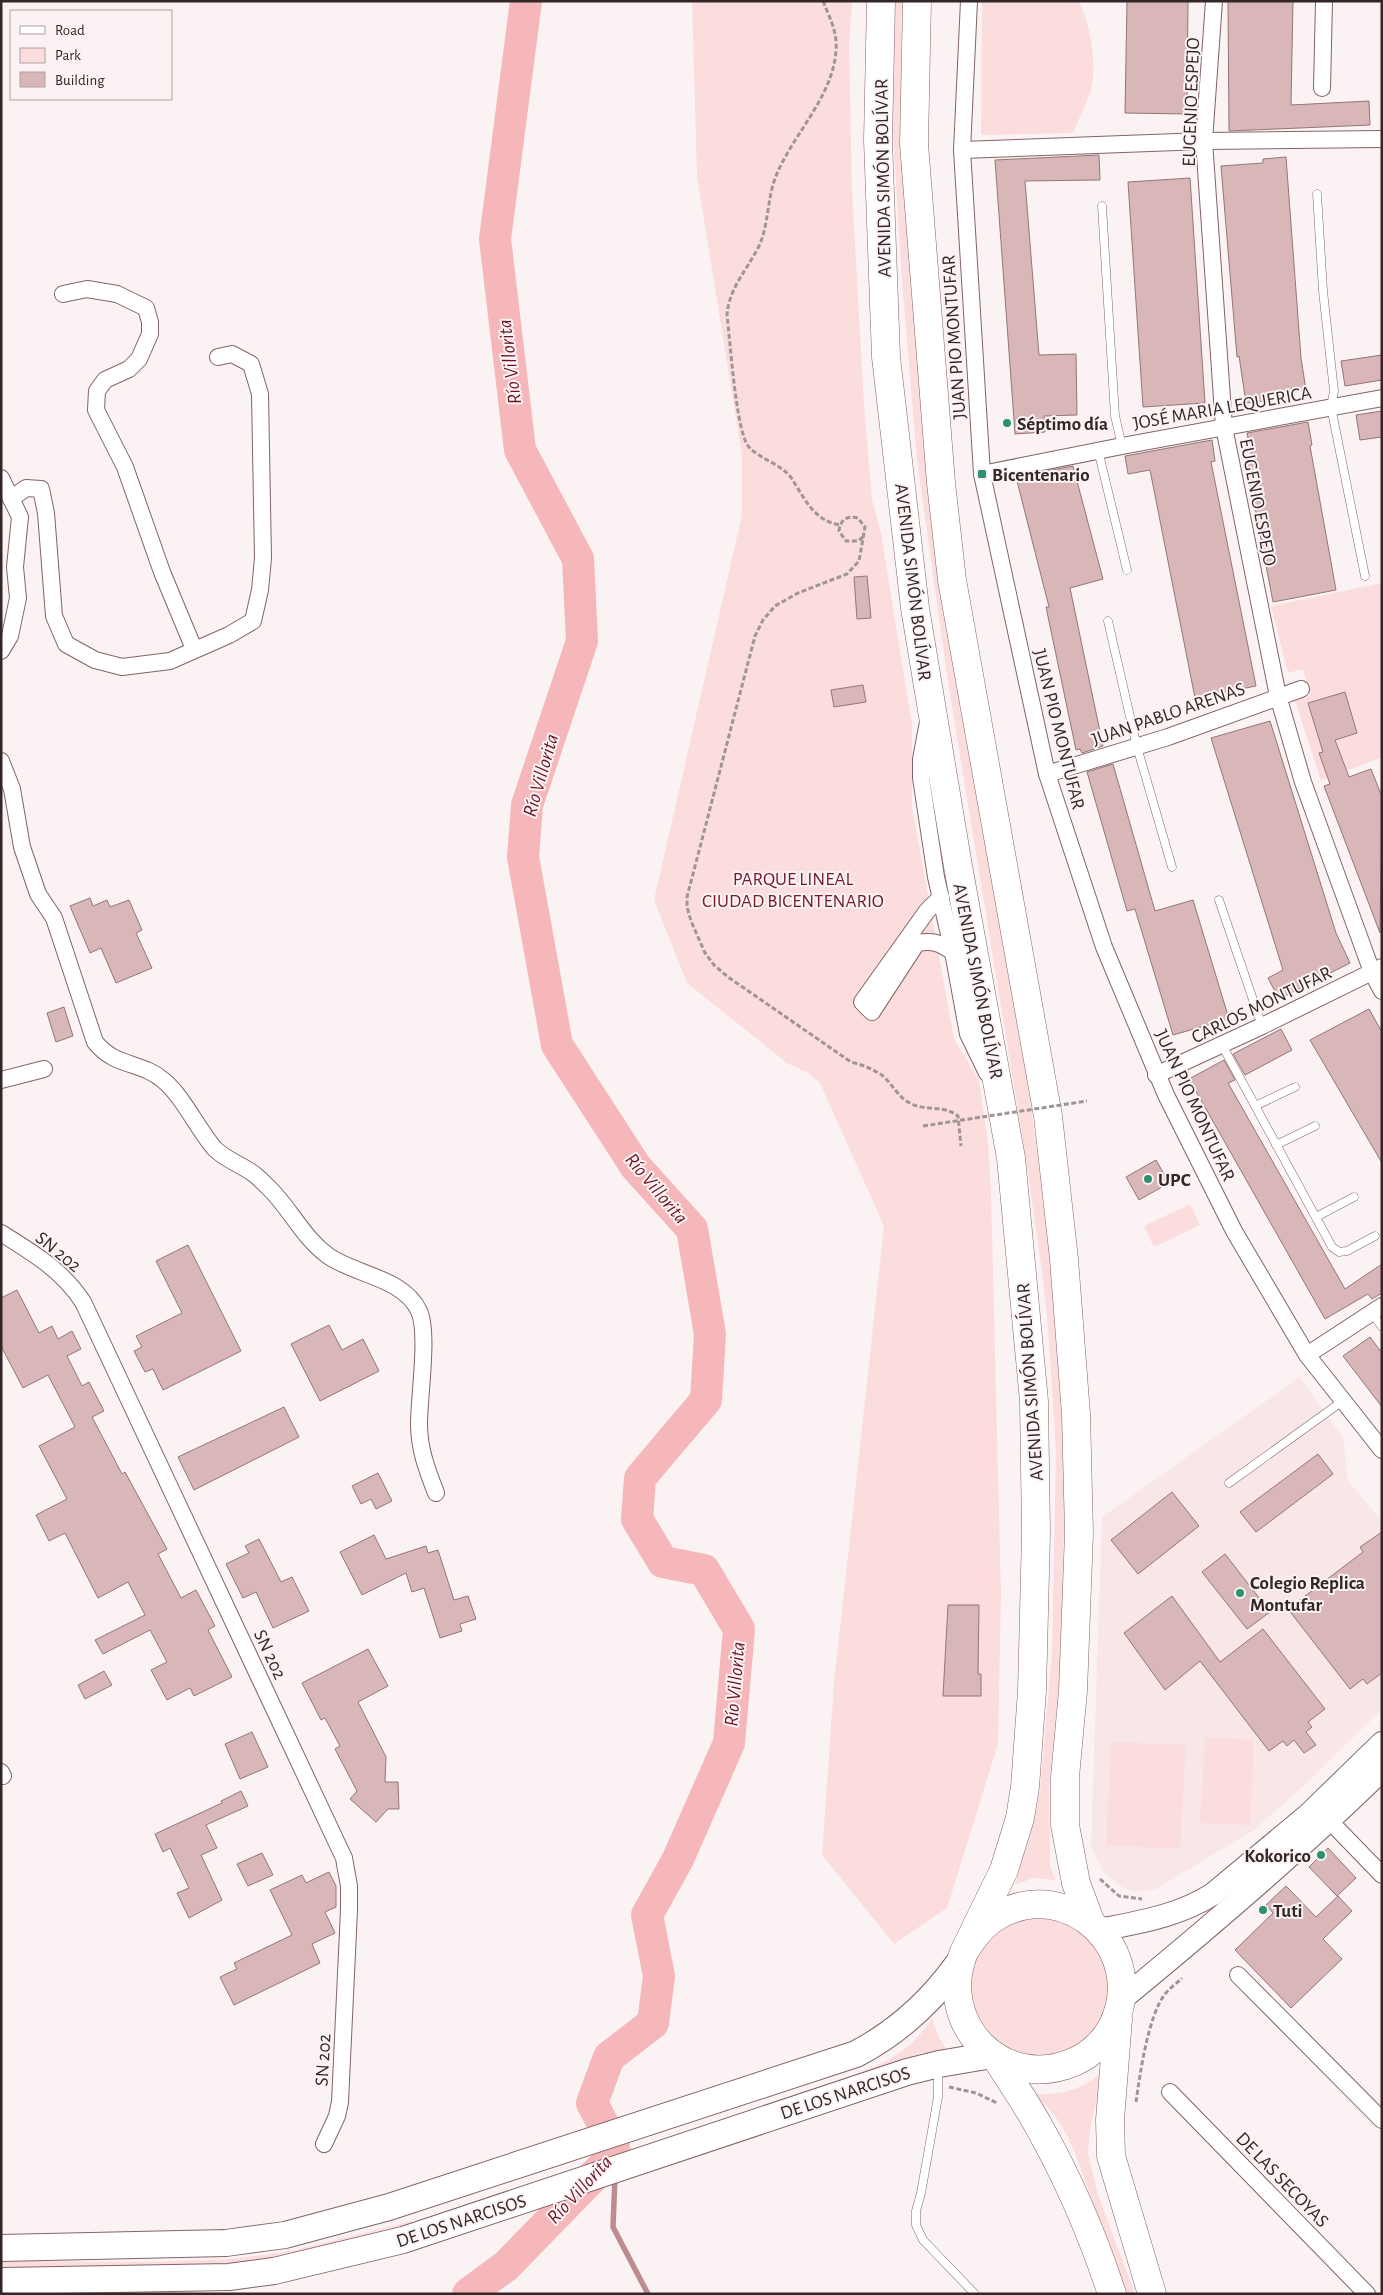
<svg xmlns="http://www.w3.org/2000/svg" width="1383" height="2295" font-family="'Alegreya Sans',sans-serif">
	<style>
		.built { fill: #f9e6e7 }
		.green { fill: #fbddde }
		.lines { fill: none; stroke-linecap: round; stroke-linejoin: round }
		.stream { stroke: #bc8c8e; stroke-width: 5.5 }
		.river { stroke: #f6b7ba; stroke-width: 32 }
		.building { fill: #d9b6b7; stroke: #957576 }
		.lane-casing { stroke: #836465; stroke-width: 9 }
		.street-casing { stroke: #836465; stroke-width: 18 }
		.secondary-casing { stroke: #836465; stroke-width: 24 }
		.primary-casing { stroke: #836465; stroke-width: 28 }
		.highway-casing { stroke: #836465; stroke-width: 29 }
		.path { stroke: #a09596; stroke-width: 3; stroke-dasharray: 5 2.5; stroke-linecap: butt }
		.lane { stroke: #fff; stroke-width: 8 }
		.street { stroke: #fff; stroke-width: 16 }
		.secondary { stroke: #fff; stroke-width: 22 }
		.primary { stroke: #fff; stroke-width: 26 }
		.highway { stroke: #fff; stroke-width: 28 }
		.path-bridge { stroke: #a09596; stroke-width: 3; stroke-dasharray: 5 2.5; stroke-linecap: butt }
		.poi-dot { fill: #2b916e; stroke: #fbf3f3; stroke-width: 2 }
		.labels { text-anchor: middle; stroke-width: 4; stroke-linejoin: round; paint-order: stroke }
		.street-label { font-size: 19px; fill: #332627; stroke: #fbf3f3 }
		.poi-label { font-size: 19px; font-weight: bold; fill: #332627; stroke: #fbf3f3; text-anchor: start }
		.park-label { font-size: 19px; fill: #731b2b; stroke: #fbf3f3 }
		.water-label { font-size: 20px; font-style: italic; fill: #6b1124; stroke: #fbf3f3 }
	</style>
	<rect width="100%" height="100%" fill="#fbf3f3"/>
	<path class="built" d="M1300,1377L1343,1438L1348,1481L1382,1521V1709L1309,1781L1255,1829L1156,1889L1133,1892L1120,1886L1103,1872L1091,1846L1102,1517Z"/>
	<g class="green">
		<path d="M692,1H852L849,46L852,190L864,404L872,500L881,533L912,725V807L954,1039L979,1080L988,1143L991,1191L1001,1594L998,1744L947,1908L894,1944L822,1855L834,1683L884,1226L820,1083L808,1073L787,1063L687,983L654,900L742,515V456L697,176Z"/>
		<path d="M891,1H902L901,62L906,199L914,284L920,393L932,515L958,682L1027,1079L1053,1272L1065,1453L1062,1653L1049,1789L1050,1865L1055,1880L1033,1878L1015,1885L1031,1832L1040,1791L1052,1652L1056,1453L1048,1327L1042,1272L1026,1160L948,682L917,460L902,281L893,137Z"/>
		<path d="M982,1H1079C1091,27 1098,66 1090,93C1085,107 1078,120 1073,133L981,135Z"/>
		<path d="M1382,583V757L1321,781L1295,700L1310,696L1303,669L1288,673L1271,606Z"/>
		<path d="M1190,1204L1200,1225L1154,1247L1144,1226Z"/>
		<path d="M1205,1737L1254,1740L1250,1825L1200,1823Z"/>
		<path d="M1111,1742L1186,1745L1180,1849L1106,1845Z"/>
		<path d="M1026,1916H1052L1095,1940L1115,1985L1101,2033L1037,2066L974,2030L970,1959L984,1939Z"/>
		<path d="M932,2018L939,2038L948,2052L920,2053L850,2082L847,2078C884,2063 911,2053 932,2018Z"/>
		<path d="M1104,2070L1090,2128L1088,2153L1098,2195L1135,2294H1125C1114,2261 1102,2228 1090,2195C1077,2158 1066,2117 1031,2093C1058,2097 1086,2089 1104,2070Z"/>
		<path d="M412,2221L414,2225L292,2255L202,2267L1,2269V2261L146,2262L232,2259L291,2251Z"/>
	</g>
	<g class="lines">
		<path class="stream" d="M615,2177L613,2227L648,2294"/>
		<path class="river" d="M468,2294L506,2266L615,2154L613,2143L592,2103L609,2057L653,2023L659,1976L647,1915L678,1859L729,1743L739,1629L704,1570L663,1562L637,1519L640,1478L706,1400L710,1334L692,1229L636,1167L557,1045L523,857L527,805L582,641L578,559L520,450L495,239L526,1"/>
	</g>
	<g class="building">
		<path d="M1127,1H1188L1187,114L1125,113Z"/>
		<path d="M1228,1H1293L1291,105L1369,101L1370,125L1229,131Z"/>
		<path d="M1099,155L1100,180L1025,181L1039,355L1076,354L1077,415L1044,416L1045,432L1015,434L995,160Z"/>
		<path d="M1286,157L1301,358L1306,390L1269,396L1270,400L1246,403L1239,356L1237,357L1221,166L1263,163V159Z"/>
		<path d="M1190,178L1205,403L1143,407L1128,182Z"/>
		<path d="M1382,355V380L1345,386L1341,361Z"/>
		<path d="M1382,411V437L1360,440L1356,415Z"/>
		<path d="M1308,422L1312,445L1310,446L1336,590L1273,602L1246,460L1252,458L1247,433Z"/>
		<path d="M1212,440L1215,461L1211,462L1256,686L1195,698L1150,470L1128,474L1125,456Z"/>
		<path d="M1073,466L1103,579L1070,588L1103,746L1082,753L1080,749L1076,750L1046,607H1049L1016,477Z"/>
		<path d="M867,576L871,618L857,619L854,577Z"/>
		<path d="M863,685L866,702L834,707L831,690Z"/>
		<path d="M1345,692L1357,733L1335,740L1349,777L1371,769L1382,797L1380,933L1324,786L1330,784L1319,753L1323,752L1308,703Z"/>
		<path d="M1270,721L1336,933L1350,963L1279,999L1268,978L1283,970L1211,738Z"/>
		<path d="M1113,764L1155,911L1193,900L1229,1019L1173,1035L1135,909L1127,911L1087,772Z"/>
		<path d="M90,898L93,906L107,900L110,907L129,900L142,930L136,933L152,968L116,983L101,948L90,953L70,906Z"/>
		<path d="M64,1007L73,1036L56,1042L47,1013Z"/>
		<path d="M1369,1009L1382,1032V1163L1310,1040Z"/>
		<path d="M1281,1029L1292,1050L1245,1075L1233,1054Z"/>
		<path d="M1224,1060L1235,1080L1228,1083L1345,1289L1382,1264V1293L1372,1299L1368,1294L1325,1319L1189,1079Z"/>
		<path d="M1156,1160L1169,1183L1139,1200L1126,1177Z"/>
		<path d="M188,1245L241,1351L163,1390L153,1369L145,1372L134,1351L142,1347L136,1336L182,1313L156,1261Z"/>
		<path d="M17,1290L39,1333L52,1326L58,1339L72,1331L81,1349L67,1356L82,1386L89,1382L104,1411L92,1417L122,1474L125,1472L167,1549L158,1554L181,1598L196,1590L215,1626L208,1630L232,1677L194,1696L190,1688L167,1700L151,1670L167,1662L150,1630L103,1654L95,1640L145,1615L128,1582L98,1598L65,1533L49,1541L36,1515L67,1499L39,1446L75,1427L48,1375L23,1388L1,1346V1298Z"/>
		<path d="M329,1325L342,1350L363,1339L379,1371L320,1401L291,1344Z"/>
		<path d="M1370,1337L1382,1353V1407L1343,1356Z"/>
		<path d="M284,1407L299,1437L194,1490L178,1457Z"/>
		<path d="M1318,1454L1333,1474L1256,1532L1240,1512Z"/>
		<path d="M378,1473L392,1501L376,1509L371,1499L361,1504L352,1486Z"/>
		<path d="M1172,1492L1199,1526L1138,1574L1111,1540Z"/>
		<path d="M1382,1532V1673L1367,1684L1363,1679L1350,1689L1288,1609L1363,1552L1360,1547Z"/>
		<path d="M374,1535L386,1559L426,1546L428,1553L438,1550L454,1600L468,1596L476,1619L460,1624L462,1631L440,1638L424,1588L412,1592L406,1573L362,1595L340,1552Z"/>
		<path d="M259,1539L281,1582L292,1577L309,1611L273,1628L256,1592L243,1598L226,1564L249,1553L245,1546Z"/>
		<path d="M1225,1554L1270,1612L1247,1629L1202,1572Z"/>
		<path d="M1172,1596L1220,1662L1263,1629L1325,1709L1308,1722L1312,1727L1306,1732L1316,1745L1304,1753L1294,1740L1287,1746L1283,1741L1269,1751L1200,1661L1165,1690L1124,1633Z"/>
		<path d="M948,1605H979L978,1674H981V1696H943Z"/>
		<path d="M368,1649L388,1686L358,1702L386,1757L385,1782H398L399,1809H388L376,1822L350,1799L357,1791L335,1749L340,1746L325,1718L321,1720L302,1683Z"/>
		<path d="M104,1671L112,1685L85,1699L78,1685Z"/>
		<path d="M252,1732L268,1767L240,1779L225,1744Z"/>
		<path d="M241,1791L248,1806L206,1825L217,1848L201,1855L222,1900L189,1918L177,1893L189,1888L170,1848L163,1852L155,1834L222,1803L221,1801Z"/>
		<path d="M1328,1848L1356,1878L1337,1896L1309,1867Z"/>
		<path d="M262,1853L273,1875L248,1886L237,1864Z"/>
		<path d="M329,1872L336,1886V1907L325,1912L335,1933L312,1944L320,1963L234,2005L220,1977L237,1969L234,1963L292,1935L270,1890L302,1875L306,1883Z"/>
		<path d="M1286,1886L1316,1917L1338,1896L1352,1911L1323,1939L1342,1959L1291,2008L1235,1950L1273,1913L1266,1905Z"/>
	</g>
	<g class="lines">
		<defs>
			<g id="lane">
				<path d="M1317,194L1323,291L1334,391L1331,407L1365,576"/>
				<path d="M1102,206L1115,416L1122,446"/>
				<path d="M1098,450L1127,570"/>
				<path d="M1108,621L1137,747L1172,867"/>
				<path d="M1219,900L1262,1026"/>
				<path d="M1222,1045L1332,1247L1339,1252L1347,1251L1375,1236"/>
				<path d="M1255,1106L1295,1087"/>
				<path d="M1276,1145L1315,1126"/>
				<path d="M1316,1217L1354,1197"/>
				<path d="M1372,1313L1382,1327"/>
				<path d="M1229,1483L1344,1400"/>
				<path d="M938,2068V2097L921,2193L916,2211V2225L923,2240L975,2294"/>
			</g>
			<g id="street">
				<path d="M969,1L962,150L982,474L1047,774L1104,947L1166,1095L1234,1231L1307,1355L1382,1450"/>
				<path d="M1214,1L1204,141L1224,427L1278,696L1303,782L1372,972L1382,991"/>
				<path d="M1322,88L1324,1"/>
				<path d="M962,150L1204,141L1382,139"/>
				<path d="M63,294L87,289L117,294L146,308L150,322V334L139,359L129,369L105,380L97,391L96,410L125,467L162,572L194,649"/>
				<path d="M982,474L1122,446L1382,398"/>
				<path d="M1,478L20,517L15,567L18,598L10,636L1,651"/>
				<path d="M11,499L26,488L41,489L46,513L54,616L66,644L95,660L122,667L170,661L229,635L253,621L260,590L263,558L260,394L251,364L232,354L218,357"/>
				<path d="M928,722L921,759V778L936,877L953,952L968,1034L987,1073"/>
				<path d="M1,761L12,789L22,847L38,894L54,918L95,1042C116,1068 141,1061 163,1080C183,1096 198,1130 215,1149C226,1160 242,1165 254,1174C259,1178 265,1184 270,1189C291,1210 303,1237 327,1255C354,1275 403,1277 419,1311C429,1333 419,1396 419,1424C419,1449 427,1470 436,1493"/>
				<path d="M1047,774L1168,737L1301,689"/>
				<path d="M941,897L927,911L862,1002L872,1012L917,943C933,940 940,943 953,952"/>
				<path d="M1156,1075L1262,1026L1382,967"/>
				<path d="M1,1080L44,1069"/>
				<path d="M1,1233C33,1253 62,1270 83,1302L344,1858L349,1886V1910L340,2102L337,2116L324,2144"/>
				<path d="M1307,1355L1382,1306"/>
				<path d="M1,1772L3,1776"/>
				<path d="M1323,1814L1382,1875"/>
				<path d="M1238,1975L1382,2120"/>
				<path d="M1170,2092L1367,2294"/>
			</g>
			<g id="secondary">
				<path d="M1100,1930C1139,1922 1179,1916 1213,1894L1308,1815L1382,1743"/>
				<path d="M1122,1999C1211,1926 1299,1851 1382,1770"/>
			</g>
			<g id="primary">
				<path d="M1,2248L226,2243L285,2235L389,2207L856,2054C898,2032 930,2003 958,1964"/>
				<path d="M1,2281L229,2277L274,2271L403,2240L907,2072L939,2064L992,2055"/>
			</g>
			<g id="highway">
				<path d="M881,1L878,140L886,357L915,608L958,866L1011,1158L1034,1401L1036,1533L1032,1691L1025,1787L1020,1818L1004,1870L964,1952C935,2024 1004,2094 1076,2061C1091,2054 1105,2041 1112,2027C1150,1953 1070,1874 997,1916C982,1925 973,1938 964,1952"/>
				<path d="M917,1L914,144L941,483L952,580L1048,1116L1064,1259L1076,1414L1079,1533L1073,1691L1065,1777V1825L1076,1883L1090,1921"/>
				<path d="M1118,2019L1110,2120L1111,2156L1152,2294"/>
				<path d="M995,2056C1009,2079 1025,2101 1038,2125C1068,2178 1093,2236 1112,2294"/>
			</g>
		</defs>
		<use href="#lane" class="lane-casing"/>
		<use href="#street" class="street-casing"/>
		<use href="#secondary" class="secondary-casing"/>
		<use href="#primary" class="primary-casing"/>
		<use href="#highway" class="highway-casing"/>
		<g class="path">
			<path d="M823,1C828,14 835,27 836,41C839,91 793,133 776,176C767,198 769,224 759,246C747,270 729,288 727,315C730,338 736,434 749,447C761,460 782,464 792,479C805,499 814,521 840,525"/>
			<path d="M863,537L858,541H846L839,531C840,520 847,515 858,518L865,527L859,561L847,574L798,593L775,606L763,620L755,636L687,897V907L691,921L705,953L714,965L728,977L851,1062C863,1065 873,1069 883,1076C892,1084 899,1098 910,1103C926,1112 943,1104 958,1116L961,1146"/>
			<path d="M1100,1879L1119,1896L1142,1899"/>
			<path d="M949,2087L976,2093L997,2103"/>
			<path d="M1136,2102C1140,2074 1148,2016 1165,1994C1170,1988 1177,1983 1182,1978"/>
		</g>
		<use href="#lane" class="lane"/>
		<use href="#street" class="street"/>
		<use href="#secondary" class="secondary"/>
		<use href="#primary" class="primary"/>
		<use href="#highway" class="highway"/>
		<path class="path-bridge" d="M923,1126L1087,1101"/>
	</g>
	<g class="poi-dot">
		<circle cx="1007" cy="423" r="5"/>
		<rect x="977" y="469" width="10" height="10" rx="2.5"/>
		<circle cx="1148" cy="1179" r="5"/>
		<circle cx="1240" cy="1593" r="5"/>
		<circle cx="1321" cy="1855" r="5"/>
		<circle cx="1263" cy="1910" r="5"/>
	</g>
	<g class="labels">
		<g class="street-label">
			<text transform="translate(1190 102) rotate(-88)" y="7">EUGENIO ESPEJO</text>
			<text transform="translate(882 178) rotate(-91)" y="7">AVENIDA SIMÓN BOLÍVAR</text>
			<text transform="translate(953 337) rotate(-94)" y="7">JUAN PIO MONTUFAR</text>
			<text transform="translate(1222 407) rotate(-10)" y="7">JOSÉ MARIA LEQUERICA</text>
			<text transform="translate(1259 502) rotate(79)" y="7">EUGENIO ESPEJO</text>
			<text transform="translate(914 582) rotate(83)" y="7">AVENIDA SIMÓN BOLÍVAR</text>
			<text transform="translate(1168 713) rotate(-19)" y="7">JUAN PABLO ARENAS</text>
			<text transform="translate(1060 729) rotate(76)" y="7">JUAN PIO MONTUFAR</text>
			<text transform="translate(979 981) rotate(79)" y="7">AVENIDA SIMÓN BOLÍVAR</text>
			<text transform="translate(1261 1004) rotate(-26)" y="7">CARLOS MONTUFAR</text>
			<text transform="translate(1196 1105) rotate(65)" y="7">JUAN PIO MONTUFAR</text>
			<text transform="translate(59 1251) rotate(39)" y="7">SN 202</text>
			<text transform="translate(1029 1382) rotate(-94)" y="7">AVENIDA SIMÓN BOLÍVAR</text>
			<text transform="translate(271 1654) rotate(65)" y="7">SN 202</text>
			<text transform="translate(322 2060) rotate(-87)" y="7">SN 202</text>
			<text transform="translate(845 2092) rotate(-18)" y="7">DE LOS NARCISOS</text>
			<text transform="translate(1283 2179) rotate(46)" y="7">DE LAS SECOYAS</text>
			<text transform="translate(461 2220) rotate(-18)" y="7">DE LOS NARCISOS</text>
		</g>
		<g class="poi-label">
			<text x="1017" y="430">Séptimo día</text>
			<text x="992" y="481">Bicentenario</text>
			<text x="1158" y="1186">UPC</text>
			<text x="1250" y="1589">Colegio Replica<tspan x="1250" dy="22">Montufar</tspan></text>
			<text x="1311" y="1862" text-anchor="end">Kokorico</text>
			<text x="1273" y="1917">Tuti</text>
		</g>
		<g class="park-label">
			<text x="793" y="885">PARQUE LINEAL<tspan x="793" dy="22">CIUDAD BICENTENARIO</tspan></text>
		</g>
		<g class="water-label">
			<text transform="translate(509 362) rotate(-97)" y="7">Río Villorita</text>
			<text transform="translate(540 775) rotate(-74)" y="7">Río Villorita</text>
			<text transform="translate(657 1188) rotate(50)" y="7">Río Villorita</text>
			<text transform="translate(734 1684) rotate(-85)" y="7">Río Villorita</text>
			<text transform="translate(579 2189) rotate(-47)" y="7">Río Villorita</text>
		</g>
	</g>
	<rect width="1383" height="2295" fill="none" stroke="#332627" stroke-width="5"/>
	<rect x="10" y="10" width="162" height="90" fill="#fbf3f3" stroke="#aba1a1"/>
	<rect x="20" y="26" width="25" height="8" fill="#ffffff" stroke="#aba1a1"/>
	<text x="55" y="35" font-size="15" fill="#332627">Road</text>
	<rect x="20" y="48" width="25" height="15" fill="#fbddde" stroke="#aba1a1"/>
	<text x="55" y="60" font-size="15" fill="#332627">Park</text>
	<rect x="20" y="72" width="25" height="15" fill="#d9b6b7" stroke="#aba1a1"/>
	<text x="55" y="85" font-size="15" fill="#332627">Building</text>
</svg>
